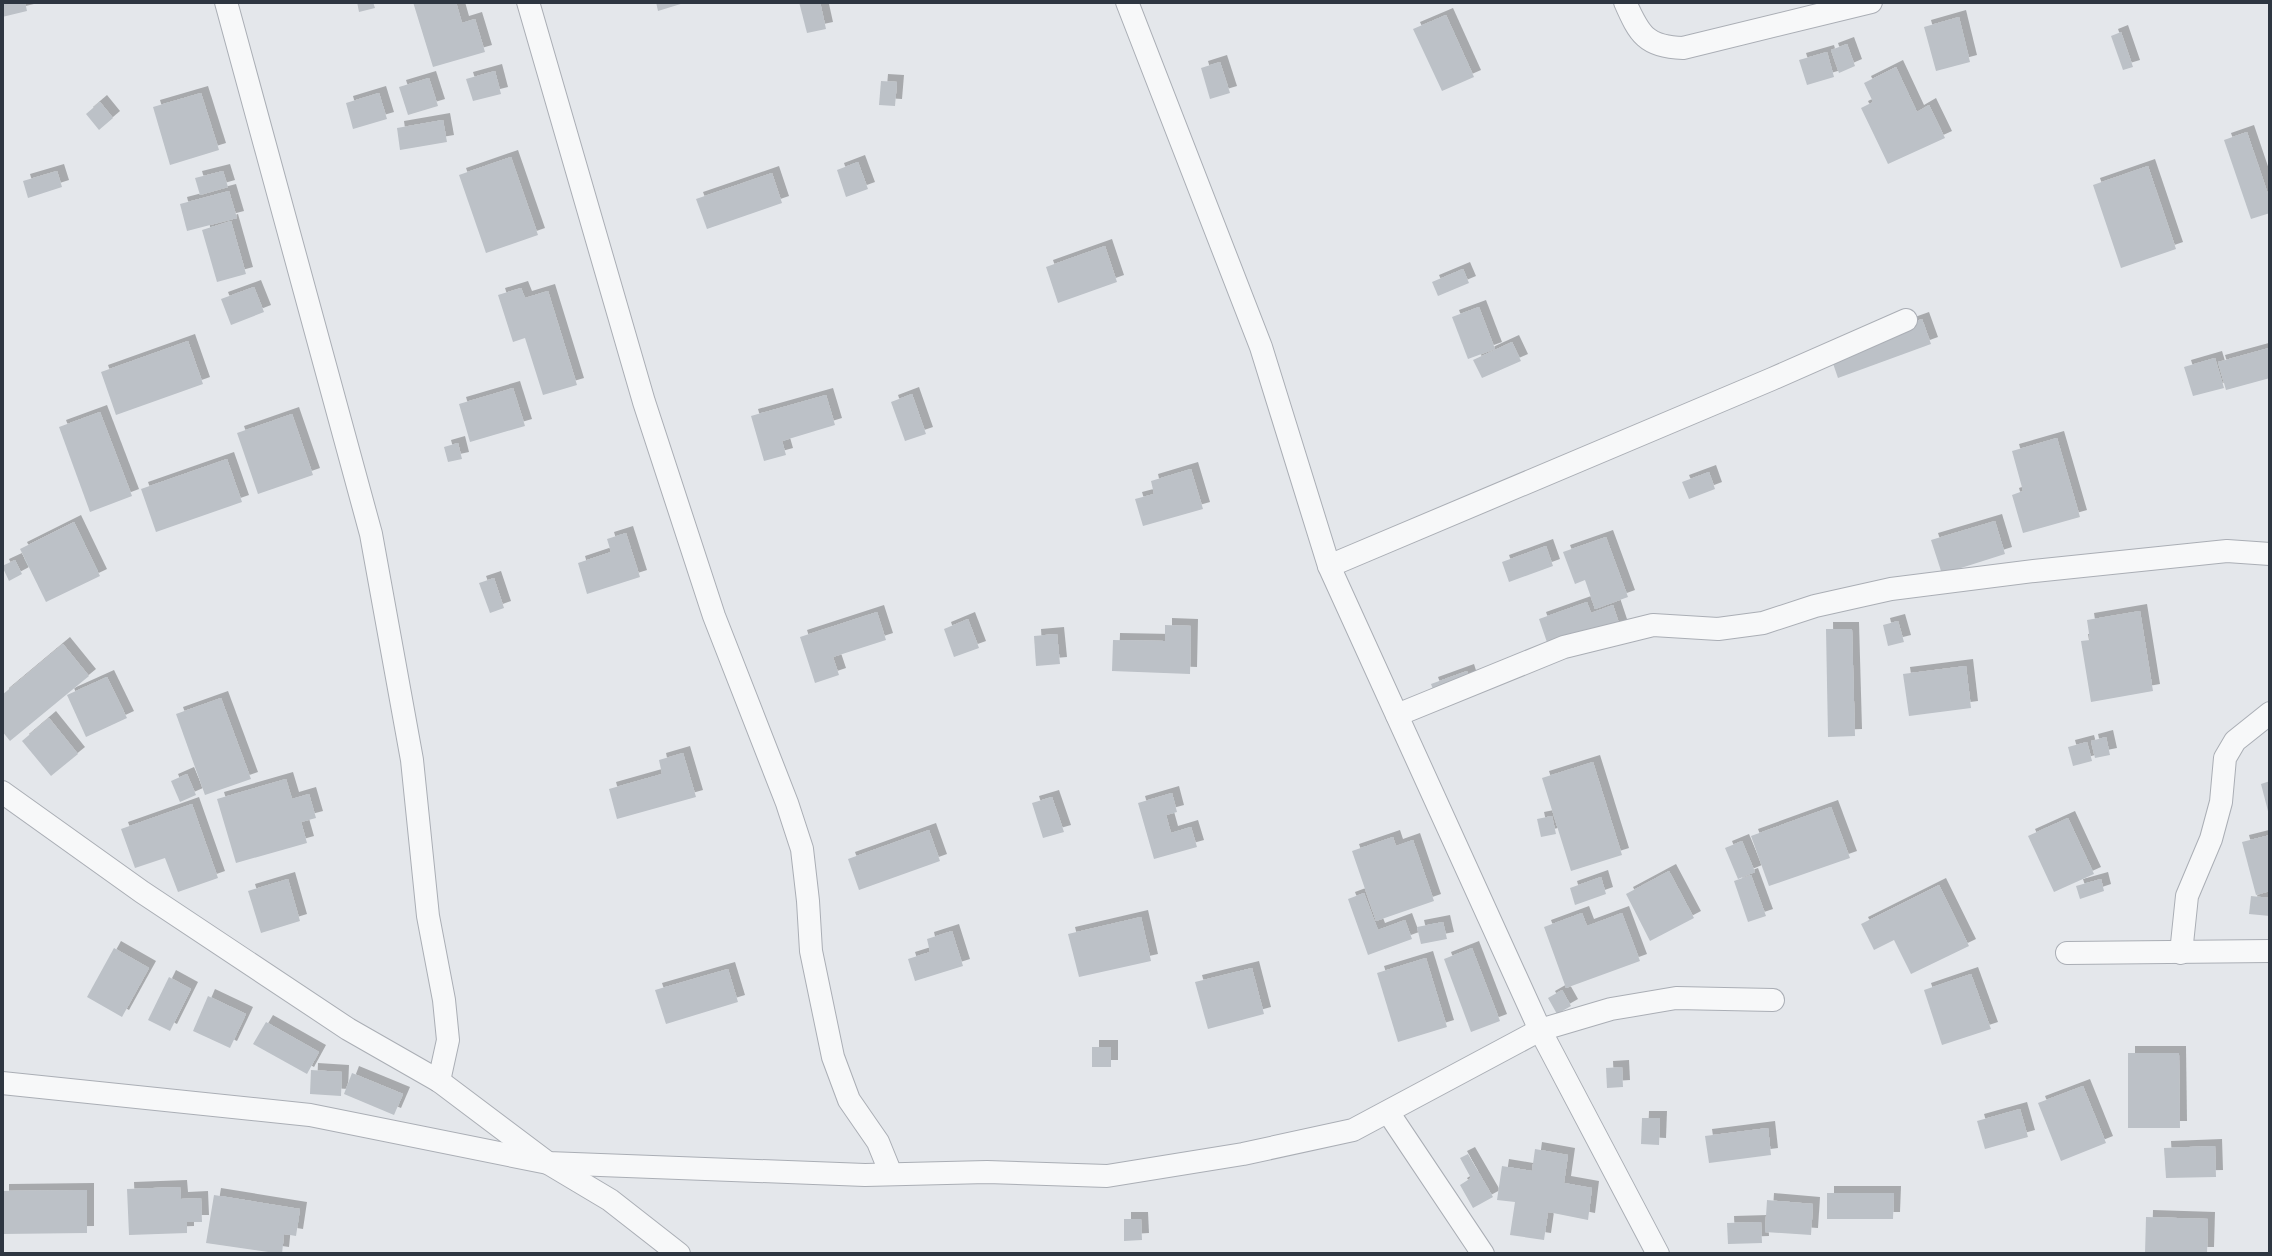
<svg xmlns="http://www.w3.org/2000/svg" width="2272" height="1256" font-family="'Alegreya Sans',sans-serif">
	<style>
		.building { fill: #bcc1c7; filter: url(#shadow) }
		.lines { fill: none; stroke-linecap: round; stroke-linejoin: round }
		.minor-casing { stroke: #aaaeb5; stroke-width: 24 }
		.minor { stroke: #f7f8f9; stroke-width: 22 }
	</style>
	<defs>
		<filter id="shadow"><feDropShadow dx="7" dy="-7" stdDeviation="0" flood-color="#0004"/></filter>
	</defs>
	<rect width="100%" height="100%" fill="#e4e7eb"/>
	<g class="building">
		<path d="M2,2H25L27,11L2,17Z"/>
		<path d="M357,2H373L375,8L359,12Z"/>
		<path d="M413,2H456L462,23L475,19L485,52L433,67Z"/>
		<path d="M656,2H684V3L658,11Z"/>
		<path d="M799,2H820L826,29L807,33Z"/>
		<path d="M1446,15L1474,77L1442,91L1413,29Z"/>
		<path d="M1959,17L1970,62L1936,71L1924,27Z"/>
		<path d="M2121,32L2133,67L2123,70L2111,36Z"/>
		<path d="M1847,44L1855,66L1839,73L1831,50Z"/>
		<path d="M1827,52L1834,77L1807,85L1799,60Z"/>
		<path d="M1220,62L1230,93L1210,99L1201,68Z"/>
		<path d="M1896,67L1917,112L1929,105L1945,138L1888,164L1861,108L1873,102L1864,83Z"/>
		<path d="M495,71L501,94L473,101L466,79Z"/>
		<path d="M429,78L438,106L408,115L399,87Z"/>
		<path d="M881,81L897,82L895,106L879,105Z"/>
		<path d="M201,93L219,150L170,165L153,107Z"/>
		<path d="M379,93L387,119L353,129L346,103Z"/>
		<path d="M100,102L113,118L99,130L86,114Z"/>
		<path d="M443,120L447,142L400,150L397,128Z"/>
		<path d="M2247,132L2270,200V213L2251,219L2224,140Z"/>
		<path d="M511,157L538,235L486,253L459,175Z"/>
		<path d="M858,162L868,189L846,197L837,170Z"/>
		<path d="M2148,166L2176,249L2121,268L2093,185Z"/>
		<path d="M57,171L62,187L28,198L23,181Z"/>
		<path d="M223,171L228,187L200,195L195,178Z"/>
		<path d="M772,173L782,203L707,229L696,199Z"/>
		<path d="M229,191L237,218L187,231L180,204Z"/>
		<path d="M231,221L246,274L217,282L202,230Z"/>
		<path d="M1105,246L1117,282L1058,303L1046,267Z"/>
		<path d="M1463,269L1469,283L1438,296L1432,282Z"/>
		<path d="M254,287L264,312L231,325L221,299Z"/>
		<path d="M521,288L525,298L548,291L577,385L543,395L525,338L513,342L498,295Z"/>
		<path d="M1479,307L1495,349L1468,359L1452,317Z"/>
		<path d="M1922,319L1931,344L1838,378L1829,352Z"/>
		<path d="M188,341L203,384L116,415L101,372Z"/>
		<path d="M1512,342L1521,361L1482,378L1473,360Z"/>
		<path d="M2269,348L2270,378L2226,390L2218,362Z"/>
		<path d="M2215,358L2224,388L2193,396L2184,367Z"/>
		<path d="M513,388L525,426L470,442L459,404Z"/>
		<path d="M912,394L926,434L905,441L891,402Z"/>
		<path d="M826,395L835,425L782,441L786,455L764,461L751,416Z"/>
		<path d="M100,412L132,496L90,512L59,427Z"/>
		<path d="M292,414L313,475L258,494L237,433Z"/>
		<path d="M2057,438L2080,517L2023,533L2012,495L2023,491L2012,451Z"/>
		<path d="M458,443L462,459L448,462L444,447Z"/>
		<path d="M227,459L242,502L156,532L141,489Z"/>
		<path d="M1191,469L1203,509L1143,526L1135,499L1154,494L1151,481Z"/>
		<path d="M1709,472L1715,489L1689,499L1682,482Z"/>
		<path d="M1995,521L2005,554L1942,574L1931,540Z"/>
		<path d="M74,522L100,576L46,602L20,549Z"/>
		<path d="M626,533L640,577L587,594L578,563L611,552L607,539Z"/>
		<path d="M1606,537L1628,597L1595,609L1585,580L1575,584L1563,552Z"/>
		<path d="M1546,546L1553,566L1509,582L1502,562Z"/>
		<path d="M15,560L22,574L9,581L2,566Z"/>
		<path d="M494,578L504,608L490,613L479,583Z"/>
		<path d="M1587,602L1591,613L1613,605L1621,629L1551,654L1539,619Z"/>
		<path d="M2140,611L2153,691L2091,702L2081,641L2090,640L2087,620Z"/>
		<path d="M877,612L886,640L833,657L839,675L815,683L800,637Z"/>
		<path d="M968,619L979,648L954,657L944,629Z"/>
		<path d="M1898,621L1904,642L1888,646L1883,625Z"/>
		<path d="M1165,625L1191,626L1190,674L1112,671L1113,640L1165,641Z"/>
		<path d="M1826,629H1852L1855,736L1828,737Z"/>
		<path d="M1057,634L1060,664L1036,666L1034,636Z"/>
		<path d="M63,644L89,676L10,741L2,731V695Z"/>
		<path d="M1966,666L1971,708L1909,716L1903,674Z"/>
		<path d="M1467,671L1473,690L1438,703L1431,684Z"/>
		<path d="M107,677L127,718L86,737L67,695Z"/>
		<path d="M221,698L251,779L205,795L176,714Z"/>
		<path d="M49,718L78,754L51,776L22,741Z"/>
		<path d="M2106,737L2110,755L2095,758L2091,741Z"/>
		<path d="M2087,742L2092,761L2073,766L2068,747Z"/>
		<path d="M683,753L696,797L617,819L609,789L662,774L659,760Z"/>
		<path d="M1593,762L1622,855L1571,871L1542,778Z"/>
		<path d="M187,774L196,795L180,802L171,781Z"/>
		<path d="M286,779L292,799L309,794L316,818L301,822L307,843L236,863L217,799Z"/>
		<path d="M2270,781V815H2269L2261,784Z"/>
		<path d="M1172,793L1177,812L1166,815L1171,833L1191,827L1197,847L1154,859L1138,803Z"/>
		<path d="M1052,797L1064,832L1043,838L1032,803Z"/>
		<path d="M192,804L218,878L178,892L165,858L135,868L121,829Z"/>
		<path d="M1831,807L1850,858L1769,886L1751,836Z"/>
		<path d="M1552,816L1556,834L1541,837L1537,819Z"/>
		<path d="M2068,818L2094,874L2054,892L2028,836Z"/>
		<path d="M929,830L940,861L859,890L848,859Z"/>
		<path d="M2270,835V891L2256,895L2242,842Z"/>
		<path d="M1393,837L1396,846L1413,840L1434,901L1376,921L1352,851Z"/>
		<path d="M1742,841L1755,872L1738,879L1725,848Z"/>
		<path d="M1669,871L1694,918L1650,941L1626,894Z"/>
		<path d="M1751,875L1766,916L1748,922L1734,881Z"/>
		<path d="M1601,877L1606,894L1575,905L1570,888Z"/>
		<path d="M288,879L300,921L261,933L248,891Z"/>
		<path d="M2101,879L2104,891L2080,899L2076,886Z"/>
		<path d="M1939,885L1969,946L1911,974L1894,940L1874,950L1861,924Z"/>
		<path d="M1364,893L1378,930L1405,920L1412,939L1368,955L1348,899Z"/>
		<path d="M2251,896L2270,898V916L2249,914Z"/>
		<path d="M1582,913L1587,926L1622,913L1640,961L1566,988L1544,927Z"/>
		<path d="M1141,917L1151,961L1079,977L1068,934Z"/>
		<path d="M1443,922L1447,939L1421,944L1417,927Z"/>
		<path d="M952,931L963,966L915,981L908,959L930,952L927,939Z"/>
		<path d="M114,948L149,968L122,1017L87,997Z"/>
		<path d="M1472,948L1500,1021L1471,1032L1444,959Z"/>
		<path d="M1426,958L1447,1027L1398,1042L1377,973Z"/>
		<path d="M1252,968L1264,1014L1208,1029L1195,982Z"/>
		<path d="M728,969L738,1002L666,1024L655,990Z"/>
		<path d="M1971,974L1991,1029L1942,1045L1924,990Z"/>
		<path d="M169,977L191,989L170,1031L148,1020Z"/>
		<path d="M1562,990L1571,1006L1557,1014L1548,998Z"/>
		<path d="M208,996L246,1014L230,1048L193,1031Z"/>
		<path d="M266,1022L319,1052L307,1074L253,1044Z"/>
		<rect x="1092" y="1047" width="19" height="20"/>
		<path d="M2128,1053H2179L2180,1128H2128Z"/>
		<path d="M1622,1067L1623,1087L1607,1088L1606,1068Z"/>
		<path d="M311,1070L342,1072L341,1096L310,1094Z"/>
		<path d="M352,1073L403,1094L394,1115L344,1094Z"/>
		<path d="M2083,1086L2106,1143L2061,1161L2038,1103Z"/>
		<path d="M2020,1109L2028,1137L1985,1149L1977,1121Z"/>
		<path d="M1642,1118H1660L1659,1145L1641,1144Z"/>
		<path d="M1768,1128L1771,1155L1709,1163L1705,1136Z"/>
		<path d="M2215,1146L2216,1177L2166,1178L2164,1148Z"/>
		<path d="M1535,1149L1568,1155L1564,1183L1592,1188L1588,1220L1548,1212L1544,1240L1510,1235L1515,1202L1497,1200L1502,1166L1532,1171Z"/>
		<path d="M1468,1154L1493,1197L1473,1208L1460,1185L1471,1178L1460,1158Z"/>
		<path d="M180,1187L181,1199L201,1198L202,1222H187V1233L129,1235L127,1189Z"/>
		<path d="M87,1190V1233L2,1234V1191Z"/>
		<path d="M1827,1193H1894L1893,1219H1827Z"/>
		<path d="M214,1195L300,1209L296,1236L284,1234L282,1254L206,1243Z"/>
		<path d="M1767,1200L1813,1204L1811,1235L1765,1232Z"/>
		<path d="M2146,1217L2208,1219L2207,1254H2145Z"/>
		<path d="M1124,1219H1141L1142,1240L1124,1241Z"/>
		<path d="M1761,1222L1762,1243L1728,1244L1727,1223Z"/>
	</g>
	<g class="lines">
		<defs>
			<g id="minor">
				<path d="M226,2L371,534L412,760L428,916L444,1000L448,1040L439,1081"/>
				<path d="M528,2L644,402L714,616L787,803L802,849L808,901L811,951L833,1057L849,1100L878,1142L891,1174"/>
				<path d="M1127,2L1261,347L1329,566L1540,1030L1658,1254"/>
				<path d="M1625,2C1639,34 1646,47 1683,48L1871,2"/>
				<path d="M1329,566L1772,379L1906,320"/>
				<path d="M1397,715L1564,647L1653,625L1718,629L1763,623L1815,606L1891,589L2034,571L2227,551L2270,554"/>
				<path d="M2,792L142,892L348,1029L439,1081L548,1163L610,1200L679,1254"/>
				<path d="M2067,953L2270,951"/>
				<path d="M2181,953L2187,896L2211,839L2221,802L2225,758L2235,741L2270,713"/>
				<path d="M2,1083L310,1115L548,1163L865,1175L987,1172L1107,1176L1243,1154L1353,1130L1540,1030L1611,1009L1676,998L1773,1000"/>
				<path d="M1388,1112L1483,1254"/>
			</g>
		</defs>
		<use href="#minor" class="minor-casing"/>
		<use href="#minor" class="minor"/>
	</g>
	<rect width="2272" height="1256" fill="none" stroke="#2e3641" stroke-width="8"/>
</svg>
